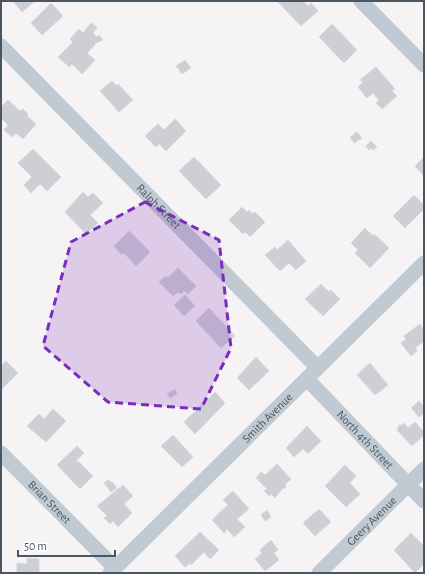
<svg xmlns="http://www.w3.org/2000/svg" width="425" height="574" font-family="'Alegreya Sans',sans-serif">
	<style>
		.building { fill: #cdcfd5; stroke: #d7d9de }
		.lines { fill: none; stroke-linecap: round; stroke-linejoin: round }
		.minor { stroke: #c1cad2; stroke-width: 15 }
		.marked { fill: #7b2cbf; fill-opacity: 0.2; stroke: #7b2cbf; stroke-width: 3; stroke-dasharray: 8 5; stroke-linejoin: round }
		.labels { text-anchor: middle; stroke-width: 4; stroke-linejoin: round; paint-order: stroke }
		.street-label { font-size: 12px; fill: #4a5661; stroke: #fff }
	</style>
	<rect width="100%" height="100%" fill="#f5f3f3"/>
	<g class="building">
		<path d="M13,1H35L22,12Z"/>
		<path d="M277,1H303L308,6L311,3L318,11L301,26Z"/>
		<path d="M51,3L63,16L42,35L31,23Z"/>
		<path d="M91,23L97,27L93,33L97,37L99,35L103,40L94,44L95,45L87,53L95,60L82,74L72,64L69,67L58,57L73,42L70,39L79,29L83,33Z"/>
		<path d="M332,24L357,50L344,63L319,37Z"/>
		<path d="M185,60L191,68L182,74L176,66Z"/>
		<path d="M376,67L395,89L392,91L397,96L382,109L376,103L379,100L373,93L367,98L358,87L363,82L360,80Z"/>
		<path d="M112,81L117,86L118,84L133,100L119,112L100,91Z"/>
		<path d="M8,100L20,111L23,109L28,114L27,116L36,124L23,139L16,133L12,137L4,130L8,125L1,118V107Z"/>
		<path d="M175,119L186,131L166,151L159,144L156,147L145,136L158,124L164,130Z"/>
		<path d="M357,132L362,138L354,143L350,137Z"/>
		<path d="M371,141L377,147L373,150L372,148L369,150L366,146Z"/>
		<path d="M33,149L61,177L47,191L40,184L31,193L24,185L32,177L18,163Z"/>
		<path d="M194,157L221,185L206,199L179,171Z"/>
		<path d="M424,157V176L415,166Z"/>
		<path d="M83,192L88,197L93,193L103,203L90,215L98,223L86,234L65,212Z"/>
		<path d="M414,195L424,205V209L405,228L393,216Z"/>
		<path d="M242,207L247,212L249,210L253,214L255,212L265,222L250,237L245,232L243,234L229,220Z"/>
		<path d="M365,228L373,236L374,234L389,248L370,268L355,253L358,250L351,243Z"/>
		<path d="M129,231L150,252L136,266L124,253L122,255L114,246Z"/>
		<path d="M288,240L306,261L296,270L289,263L280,271L265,255L275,247L277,250Z"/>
		<path d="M178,268L196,286L188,294L184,291L181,294L178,292L173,296L159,282L166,276L168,278Z"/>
		<path d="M321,284L329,292L331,290L340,299L323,316L305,299Z"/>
		<path d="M185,295L195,306L184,316L174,305Z"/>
		<path d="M209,308L235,336L221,348L196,321Z"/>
		<path d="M420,324L424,330V341L415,348L417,351L411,356L401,343L406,339L404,336Z"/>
		<path d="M256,357L269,371L249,390L237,378Z"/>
		<path d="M6,361L18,373L1,390V366Z"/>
		<path d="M370,363L388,385L375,395L357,375Z"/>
		<path d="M175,389L177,394L170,398L167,394Z"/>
		<path d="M215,392L225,403L195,434L184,422Z"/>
		<path d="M419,401L424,407V413L419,417L411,408Z"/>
		<path d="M53,409L66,421L46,442L27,426L39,414L44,419Z"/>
		<path d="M415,422L424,432V435L412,446L397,430L400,424L401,426L404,423L408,428Z"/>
		<path d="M307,426L321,441L308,454L303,449L294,457L286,448Z"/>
		<path d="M173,435L193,457L182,467L161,446Z"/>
		<path d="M77,446L84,453L76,461L77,463L78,461L93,476L80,489L57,465Z"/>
		<path d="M277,464L291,479L285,485L286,487L284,489L283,488L275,498L271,494L269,496L264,491L267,489L256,478L261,472L265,475Z"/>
		<path d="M345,465L356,476L350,483L360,494L346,507L325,486Z"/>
		<path d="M108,480L113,483L117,488L111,492L104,483Z"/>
		<path d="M123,485L133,496L124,504L132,513L118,527L113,521L110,524L104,518L107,516L97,506Z"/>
		<path d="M233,491L249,509L237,519L245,527L234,537L227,529L224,533L212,520L228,505L223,500Z"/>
		<path d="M319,509L331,522L315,536L303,523Z"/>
		<path d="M267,510L271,517L265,521L261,515Z"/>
		<path d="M200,532L219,550L210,559L204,552L191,565L190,563L185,567L175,556Z"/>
		<path d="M411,533L424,546V564L415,573L394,550Z"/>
		<path d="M271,540L278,550L274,553L279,560L265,571L255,559L262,553L260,550Z"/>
		<path d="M27,558L39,559V573H17V563L27,564Z"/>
	</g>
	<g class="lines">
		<g class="minor">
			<path d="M361,1L424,65"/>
			<path id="s1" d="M1,46L317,367"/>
			<path id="s2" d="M307,379L424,501"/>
			<path id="s3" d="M1,453L115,568"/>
			<path id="s4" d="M110,573L424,263"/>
			<path id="s5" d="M319,573L424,469"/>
		</g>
	</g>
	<path class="marked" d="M145,202L219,240L231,348L201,409L108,402L43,346L71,242Z"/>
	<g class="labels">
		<g class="street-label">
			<text dy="4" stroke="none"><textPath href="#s1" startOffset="225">Ralph Street</textPath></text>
			<text dy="4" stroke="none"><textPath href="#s4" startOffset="221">Smith Avenue</textPath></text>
			<text dy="4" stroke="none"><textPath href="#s2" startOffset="84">North 4th Street</textPath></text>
			<text dy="4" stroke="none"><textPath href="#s3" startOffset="69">Brian Street</textPath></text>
			<text dy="4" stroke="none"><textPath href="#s5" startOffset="74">Geery Avenue</textPath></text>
		</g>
	</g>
	<rect width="425" height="574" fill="none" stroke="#4a5661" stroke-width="4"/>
	<path d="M18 550v6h97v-6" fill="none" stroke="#4a5661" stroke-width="2"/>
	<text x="24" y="550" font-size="12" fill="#4a5661" stroke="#ffffff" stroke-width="3" paint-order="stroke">50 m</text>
</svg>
